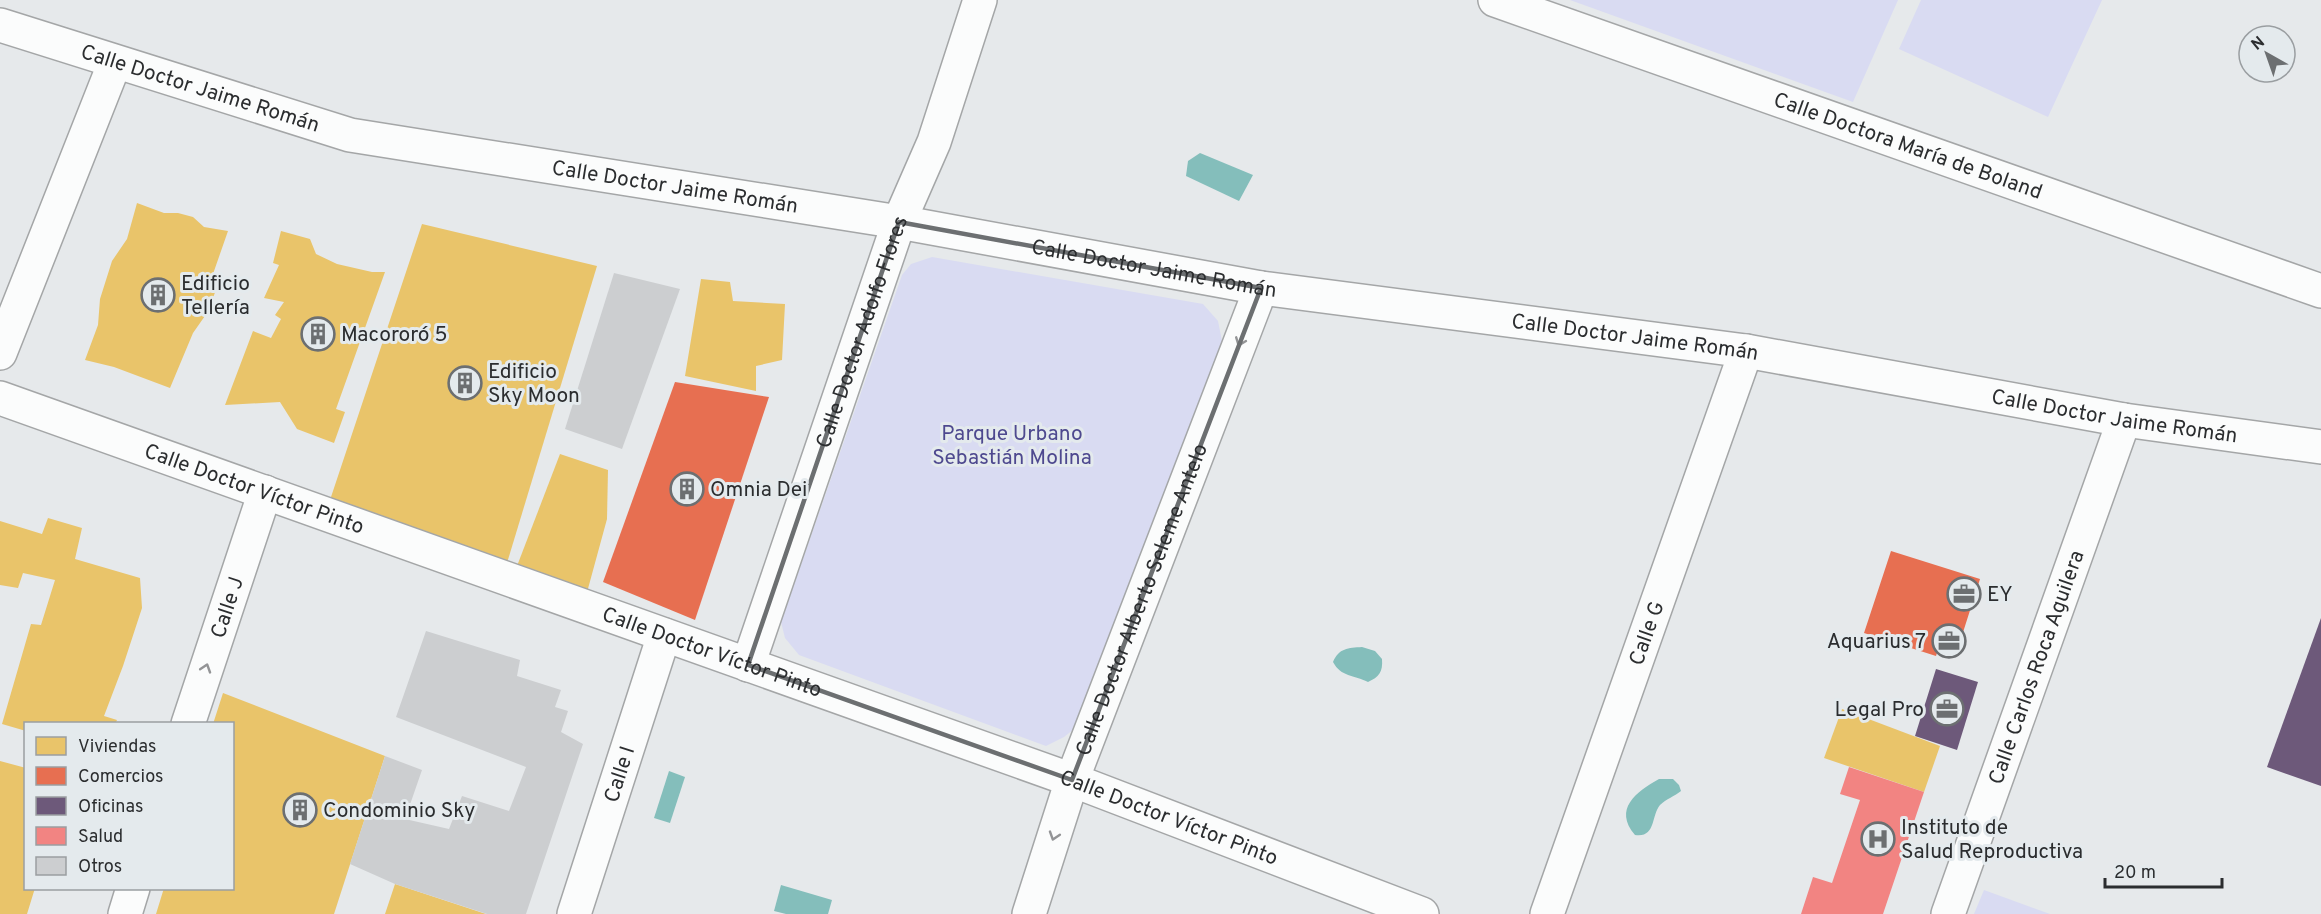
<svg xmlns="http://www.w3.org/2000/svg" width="2321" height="914" font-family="Overpass,sans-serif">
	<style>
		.green { fill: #d9dbf2 }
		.water { fill: #84bebb }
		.homes { fill: #e9c46a }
		.shops { fill: #e76f51 }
		.offices { fill: #6d597a }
		.health { fill: #f28482 }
		.building { fill: #ccced0 }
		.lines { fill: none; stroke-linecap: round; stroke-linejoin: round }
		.pedestrian-casing { stroke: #a4a6a7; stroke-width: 36 }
		.minor-casing { stroke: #a4a6a7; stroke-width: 36 }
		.pedestrian { stroke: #fbfcfc; stroke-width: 33 }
		.minor { stroke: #fbfcfc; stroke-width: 33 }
		.oneway { stroke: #939496 }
		.marked { fill: none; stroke: #6c6f71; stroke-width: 4.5; stroke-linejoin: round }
		.labels { text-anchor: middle; stroke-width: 6; stroke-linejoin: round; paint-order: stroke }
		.street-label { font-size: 21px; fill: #2b2d2f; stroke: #e4eaed }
		.poi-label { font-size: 21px; fill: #2b2d2f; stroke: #e4eaed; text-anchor: start }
		.park-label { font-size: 21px; fill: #4e498f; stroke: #e4eaed }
	</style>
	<rect width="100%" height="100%" fill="#e6e9eb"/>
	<g class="green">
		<path d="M1570,0H1898L1853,102Z"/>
		<path d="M1921,0H2102L2048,117L1899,49Z"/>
		<path d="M932,257L1203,304L1218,321L1222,341L1079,725L1064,737L1046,746L799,655L785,638L781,622L902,275L911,264Z"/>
		<path d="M1984,890L2050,914H1974Z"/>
	</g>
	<g class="water">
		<path d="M1200,153L1253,175L1239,201L1186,176L1188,161Z"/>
		<path d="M1362,647L1375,651L1382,659C1383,672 1379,677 1368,682C1354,675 1341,677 1333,662C1339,648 1348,648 1362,647Z"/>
		<path d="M669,771L685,777L670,823L654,818Z"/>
		<path d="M1659,779H1673L1679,785L1681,791C1675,796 1666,799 1660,805C1651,816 1656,838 1635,835C1613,809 1636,792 1659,779Z"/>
		<path d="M781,885L832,900L828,914H786L774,911Z"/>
	</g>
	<g class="homes">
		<path d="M137,203L164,213H178L193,217L204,227L228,231L213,274L216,290L207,313L193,333L170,388L114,367L85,360L98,325L100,299L112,261L127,239Z"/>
		<path d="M422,224L597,266L507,563L330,500Z"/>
		<path d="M281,231L310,239L316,254L337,264L372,272H385L336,409L345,412L334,443L297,429L280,402L225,405L253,331L271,338L281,319L275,315L284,302L264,298L279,265L273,263Z"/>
		<path d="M701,279L730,282L733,301L785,304L782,360L756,366V391L685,376Z"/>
		<path d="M560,454L608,470L607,519L586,596L517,566Z"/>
		<path d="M48,518L82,528L75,559L140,578L142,608L123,666L104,716L117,720L115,724H26V731L2,724L31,624L41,625L55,580L23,573L18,588L0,585V521L42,534Z"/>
		<path d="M223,693L385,756L334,914H156L164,888H232V724H213Z"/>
		<path d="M1842,709L1940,746L1924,792L1824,758Z"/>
		<path d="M0,761L26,768V888H35L27,914H0Z"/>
		<path d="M395,884L486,914H385Z"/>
	</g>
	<g class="shops">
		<path d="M675,382L769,397L695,620L603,582Z"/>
		<path d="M1891,551L1980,579L1958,648L1940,643L1936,656L1864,633Z"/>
	</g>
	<g class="offices">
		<path d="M2321,618V786L2267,767Z"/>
		<path d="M1936,669L1978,682L1957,750L1915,736Z"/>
	</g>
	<path class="health" d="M1849,767L1924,792L1883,914H1801L1813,877L1832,883L1860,800L1840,794Z"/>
	<g class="building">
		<path d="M614,273L680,289L622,449L565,429Z"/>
		<path d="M426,631L520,660L517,676L561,690L555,707L568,711L561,732L583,744L526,914H487L395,884L350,864L385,756L422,770L405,819L449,829L462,796L509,811L526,767L396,717Z"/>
	</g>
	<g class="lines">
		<defs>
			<path id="pedestrian" d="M0,353L115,62"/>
			<g id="minor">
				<path id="s1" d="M1495,0L2321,291"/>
				<path id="s2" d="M0,25L350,135L899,222L1261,288L1746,351L2124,420L2321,447"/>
				<path id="s3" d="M0,398L1072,780L1422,914"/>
				<path id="s4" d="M748,665L899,222L934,142L980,0"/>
				<path id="s5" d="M188,724L265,492"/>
				<path d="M125,914L133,888"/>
				<path id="s6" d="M574,914L664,635"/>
				<path id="s7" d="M1029,914L1072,780L1261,288"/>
				<path id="s8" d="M1547,914L1746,351"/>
				<path id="s9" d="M1948,914L2124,420"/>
			</g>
		</defs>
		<use href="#pedestrian" class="pedestrian-casing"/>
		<use href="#minor" class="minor-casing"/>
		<use href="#pedestrian" class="pedestrian"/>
		<use href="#minor" class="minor"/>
	</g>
	<defs><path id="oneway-chevron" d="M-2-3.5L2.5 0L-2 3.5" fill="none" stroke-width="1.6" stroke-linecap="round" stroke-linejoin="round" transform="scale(1.5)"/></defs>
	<g class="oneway">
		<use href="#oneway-chevron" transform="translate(1240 342) rotate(111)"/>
		<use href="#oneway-chevron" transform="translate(206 668) rotate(-72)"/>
		<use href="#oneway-chevron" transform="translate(1054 836) rotate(108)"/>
	</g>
	<path class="marked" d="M899,222L1261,288L1072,780L748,665Z"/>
	<defs>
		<symbol id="building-ring" viewBox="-11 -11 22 22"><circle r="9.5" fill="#e4eaed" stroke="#6c6f71" stroke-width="1.5"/><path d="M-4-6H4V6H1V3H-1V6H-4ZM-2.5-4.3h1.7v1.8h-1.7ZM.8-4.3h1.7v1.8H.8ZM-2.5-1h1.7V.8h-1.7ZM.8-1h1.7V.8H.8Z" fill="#6c6f71"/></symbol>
		<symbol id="office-ring" viewBox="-11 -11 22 22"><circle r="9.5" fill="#e4eaed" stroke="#6c6f71" stroke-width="1.5"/><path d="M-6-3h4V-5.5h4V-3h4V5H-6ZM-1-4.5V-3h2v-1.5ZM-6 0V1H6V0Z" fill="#6c6f71"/></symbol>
		<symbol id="hospital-ring" viewBox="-11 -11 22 22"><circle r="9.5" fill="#e4eaed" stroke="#6c6f71" stroke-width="1.5"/><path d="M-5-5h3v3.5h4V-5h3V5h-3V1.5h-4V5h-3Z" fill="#6c6f71"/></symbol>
	</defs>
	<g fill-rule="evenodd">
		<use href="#building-ring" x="139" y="276" width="38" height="38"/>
		<use href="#building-ring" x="299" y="315" width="38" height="38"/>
		<use href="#building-ring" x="446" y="364" width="38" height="38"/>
		<use href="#building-ring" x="668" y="470" width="38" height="38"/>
		<use href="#office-ring" x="1945" y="575" width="38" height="38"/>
		<use href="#office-ring" x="1930" y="622" width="38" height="38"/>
		<use href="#office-ring" x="1928" y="690" width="38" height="38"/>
		<use href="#building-ring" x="281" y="791" width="38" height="38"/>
		<use href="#hospital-ring" x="1859" y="820" width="38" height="38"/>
	</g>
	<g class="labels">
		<g class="street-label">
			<text dy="7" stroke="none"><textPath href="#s2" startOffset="210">Calle Doctor Jaime Román</textPath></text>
			<text dy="7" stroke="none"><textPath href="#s1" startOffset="438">Calle Doctora María de Boland</textPath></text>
			<text dy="7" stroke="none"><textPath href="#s2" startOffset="696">Calle Doctor Jaime Román</textPath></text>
			<text dy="7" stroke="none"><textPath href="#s2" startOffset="1182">Calle Doctor Jaime Román</textPath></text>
			<text dy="7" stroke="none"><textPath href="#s4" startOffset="352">Calle Doctor Adolfo Flores</textPath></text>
			<text dy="7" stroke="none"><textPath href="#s2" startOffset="1668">Calle Doctor Jaime Román</textPath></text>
			<text dy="7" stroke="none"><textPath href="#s2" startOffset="2154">Calle Doctor Jaime Román</textPath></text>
			<text dy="7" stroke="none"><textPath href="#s3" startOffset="270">Calle Doctor Víctor Pinto</textPath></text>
			<text dy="7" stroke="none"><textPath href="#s7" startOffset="334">Calle Doctor Alberto Seleme Antelo</textPath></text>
			<text dy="7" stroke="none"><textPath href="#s5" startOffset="123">Calle J</textPath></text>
			<text dy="7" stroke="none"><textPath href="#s8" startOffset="298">Calle G</textPath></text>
			<text dy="7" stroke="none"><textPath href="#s3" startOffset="756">Calle Doctor Víctor Pinto</textPath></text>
			<text dy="7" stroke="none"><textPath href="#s9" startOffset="262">Calle Carlos Roca Aguilera</textPath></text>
			<text dy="7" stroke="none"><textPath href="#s6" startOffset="147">Calle I</textPath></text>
			<text dy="7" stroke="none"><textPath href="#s3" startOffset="1242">Calle Doctor Víctor Pinto</textPath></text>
		</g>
		<g class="poi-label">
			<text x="181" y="290">Edificio<tspan x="181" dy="24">Tellería</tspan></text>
			<text x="341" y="341">Macororó 5</text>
			<text x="488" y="378">Edificio<tspan x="488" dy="24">Sky Moon</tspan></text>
			<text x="710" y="496">Omnia Dei</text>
			<text x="1987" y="601">EY</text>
			<text x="1926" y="648" text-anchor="end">Aquarius 7</text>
			<text x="1924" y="716" text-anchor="end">Legal Pro</text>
			<text x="323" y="817">Condominio Sky</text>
			<text x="1901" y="834">Instituto de<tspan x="1901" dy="24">Salud Reproductiva</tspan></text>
		</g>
		<g class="park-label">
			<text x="1012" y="440">Parque Urbano<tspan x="1012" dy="24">Sebastián Molina</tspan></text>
		</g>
	</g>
	<rect x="24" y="722" width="210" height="168" fill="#e4eaed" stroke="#9a9ea1" stroke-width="1.5"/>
	<rect x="36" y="737" width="30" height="18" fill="#e9c46a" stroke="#9a9ea1" stroke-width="1.5"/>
	<text x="78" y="752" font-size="18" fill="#2b2d2f">Viviendas</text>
	<rect x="36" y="767" width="30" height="18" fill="#e76f51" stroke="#9a9ea1" stroke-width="1.5"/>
	<text x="78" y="782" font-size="18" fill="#2b2d2f">Comercios</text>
	<rect x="36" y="797" width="30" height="18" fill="#6d597a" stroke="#9a9ea1" stroke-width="1.5"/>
	<text x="78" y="812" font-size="18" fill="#2b2d2f">Oficinas</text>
	<rect x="36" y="827" width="30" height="18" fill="#f28482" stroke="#9a9ea1" stroke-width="1.5"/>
	<text x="78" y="842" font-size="18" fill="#2b2d2f">Salud</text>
	<rect x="36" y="857" width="30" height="18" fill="#ccced0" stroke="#9a9ea1" stroke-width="1.5"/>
	<text x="78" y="872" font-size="18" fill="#2b2d2f">Otros</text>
	<g transform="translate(2267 54) rotate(320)"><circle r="28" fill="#e4eaed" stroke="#9a9ea1" stroke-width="1.5"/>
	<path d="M0-4.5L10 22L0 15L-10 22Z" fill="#6c6f71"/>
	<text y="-9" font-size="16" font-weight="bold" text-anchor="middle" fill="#2b2d2f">N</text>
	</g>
	<path d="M2105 878v9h117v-9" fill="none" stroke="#2b2d2f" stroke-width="3"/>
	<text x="2114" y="878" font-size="18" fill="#2b2d2f" stroke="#e4eaed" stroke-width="4.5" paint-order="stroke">20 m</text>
</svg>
